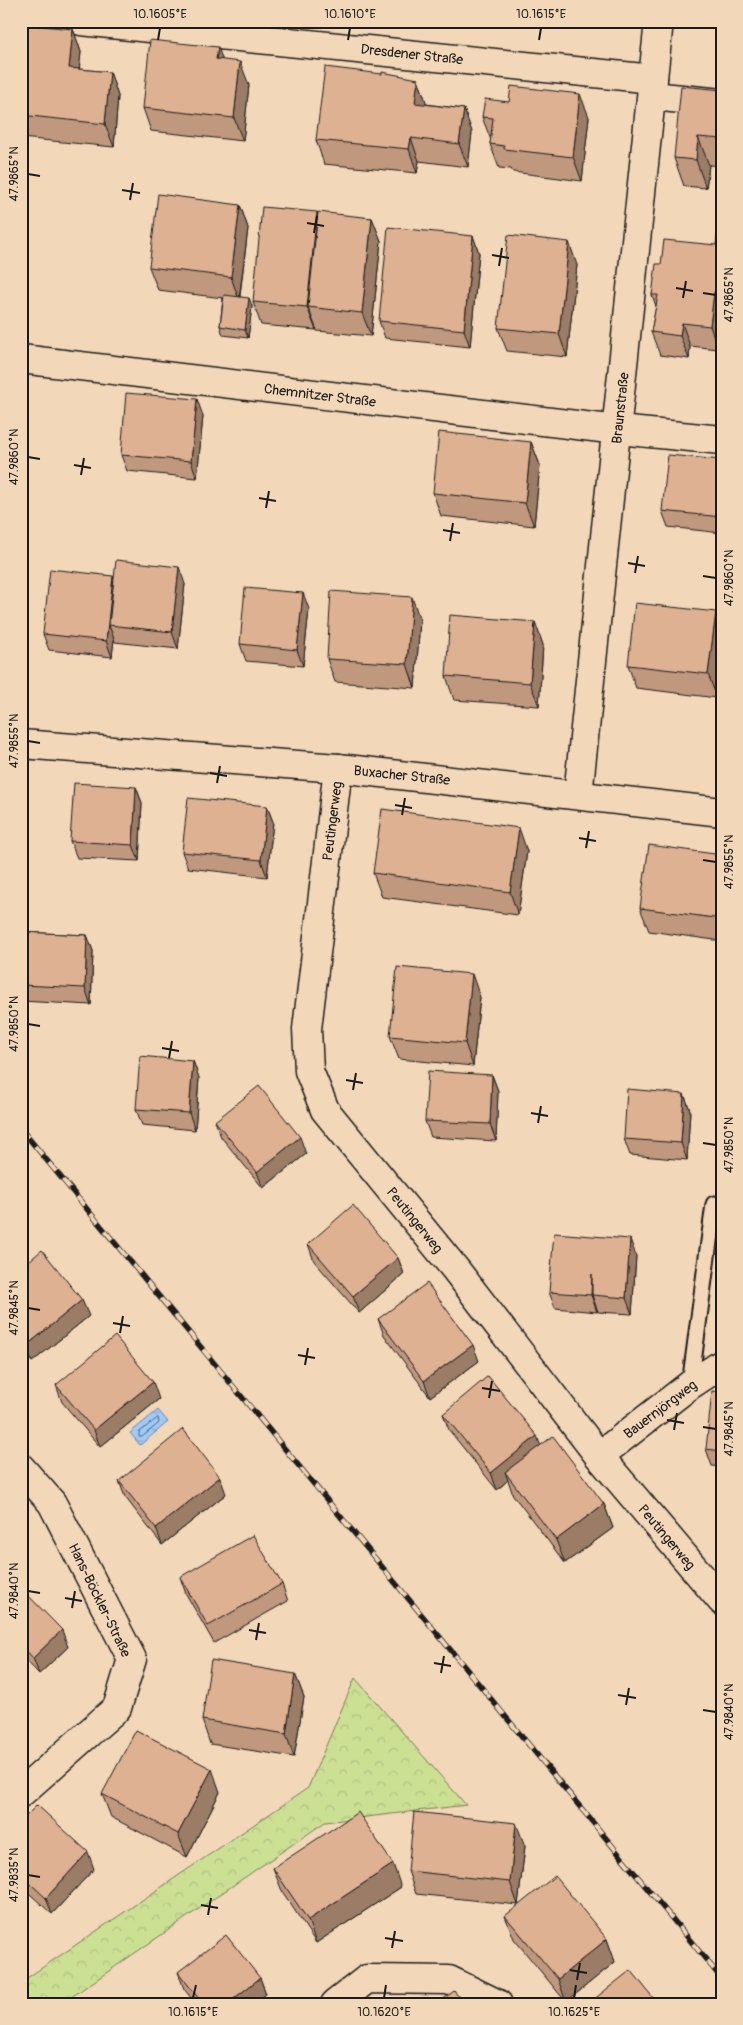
<svg xmlns="http://www.w3.org/2000/svg" width="743" height="2025" font-family="Pangolin,sans-serif">
	<style>
		.park { fill: url(#park-crowns); stroke: #747e58 }
		.water { fill: url(#water-ripples); stroke: #6b85a1 }
		.lines { fill: none; stroke-linecap: round; stroke-linejoin: round }
		.shore { stroke: #506274; stroke-width: 1 }
		.service-casing { stroke: #1c1c1c; stroke-width: 19 }
		.minor-casing { stroke: #1c1c1c; stroke-width: 31 }
		.service { stroke: #f3d7b9; stroke-width: 15 }
		.minor { stroke: #f3d7b9; stroke-width: 28 }
		.rail-casing { stroke: #1c1c1c; stroke-width: 5.5 }
		.rail { stroke: #f3d7b9; stroke-width: 4; stroke-dasharray: 11; stroke-linecap: butt }
		.wall { fill: #bf987e; stroke: #1c1c1c }
		.shaded-wall { fill: #9b7c66; stroke: #1c1c1c }
		.building { fill: #deb192; stroke: #1c1c1c }
		.ticks { fill: none; stroke: #1c1c1c; stroke-width: 2 }
		.labels { text-anchor: middle; stroke-width: 4; stroke-linejoin: round; paint-order: stroke }
		.street-label { font-size: 14px; fill: #1c1c1c; stroke: #f3d7b9 }
		.neatline { fill: none; stroke: #1c1c1c; stroke-width: 2 }
		.ticks-label { font-size: 12px; text-anchor: middle; fill: #1c1c1c }
	</style>
	<defs>
		<pattern id="park-crowns" width="20" height="18" patternUnits="userSpaceOnUse" patternTransform="scale(1.25)"><rect width="20" height="18" fill="#cce094"/><path d="M2 6a3 3 0 1 1 6 0M12 15a3 3 0 1 1 6 0" fill="none" stroke="#afc07f"/></pattern>
		<pattern id="water-ripples" width="26" height="14" patternUnits="userSpaceOnUse" patternTransform="scale(1.25)"><rect width="26" height="14" fill="#9fcbf9"/><path d="M2 4q2-2 4 0t4 0M15 11q2-2 4 0t4 0" fill="none" stroke="#88aed5"/></pattern>
	</defs>
	<rect width="100%" height="100%" fill="#f3d7b9"/>
	<filter id="ink" filterUnits="userSpaceOnUse"><feTurbulence type="fractalNoise" baseFrequency=".02" numOctaves="2"/><feDisplacementMap in="SourceGraphic" scale="10" xChannelSelector="R" yChannelSelector="G"/><feConvolveMatrix kernelMatrix="1 2 1 2 8 2 1 2 1" color-interpolation-filters="sRGB"/></filter>
	<g filter="url(#ink)">
		<path class="park" d="M355,1678L466,1805L325,1822L61,2004H21V1982L308,1788Z"/>
		<path class="water" d="M158,1410L168,1422L140,1445L130,1433Z"/>
		<g class="lines">
			<path class="shore" d="M158,1418L159,1423L142,1437H139V1433Z"/>
			<defs>
				<path id="service" d="M690,1385L714,1204"/>
				<g id="minor">
					<path d="M81,21L653,79"/>
					<path d="M652,96L722,103"/>
					<path d="M21,359L618,430L722,440"/>
					<path d="M21,744L338,768L722,812"/>
					<path d="M338,768L307,1029L309,1071L325,1110L456,1270L599,1456L722,1601"/>
					<path d="M578,795L659,21"/>
					<path d="M599,1456L690,1385L722,1364"/>
					<path d="M21,1468L52,1503L132,1659L117,1708L21,1793"/>
					<path d="M335,2004L367,1979L449,1980L498,2004"/>
				</g>
			</defs>
			<use href="#service" class="service-casing"/>
			<use href="#minor" class="minor-casing"/>
			<use href="#service" class="service"/>
			<use href="#minor" class="minor"/>
			<defs>
				<path id="rail" d="M21,1129L722,1979"/>
			</defs>
			<use href="#rail" class="rail-casing"/>
			<use href="#rail" class="rail"/>
		</g>
		<g class="wall">
			<path d="M21,24L73,29L81,52L79,69L110,72L118,96L114,147L21,138Z"/>
			<path d="M222,60L249,85L243,141L151,131L143,108Z"/>
			<path d="M418,79L426,102V104L464,109L472,132L468,167L419,161L417,173L324,164L316,140Z"/>
			<path d="M722,90V166L709,165L706,188L684,186L674,158Z"/>
			<path d="M482,117H589L582,181L513,172L511,169L499,168L490,144L491,140Z"/>
			<path d="M240,205L248,228L240,296L252,306L248,338L223,335L220,326L223,298L158,290L149,267Z"/>
			<path d="M317,212L318,214L372,218L381,241L371,336L317,331L316,328V330L261,325L253,302Z"/>
			<path d="M722,228V319L718,349L690,346L689,359L660,355L651,332L656,306L652,295L661,264L716,245Z"/>
			<path d="M473,236L479,253L470,347L385,338L379,321Z"/>
			<path d="M577,265L567,357L507,351L498,328Z"/>
			<path d="M203,416L197,478L127,471L121,455Z"/>
			<path d="M531,442L540,465L534,526L441,516L433,493Z"/>
			<path d="M722,460V533L668,527L662,511Z"/>
			<path d="M114,578L185,584L178,649L115,642L114,639L112,657L49,650L43,634Z"/>
			<path d="M309,609L303,666L246,661L240,644Z"/>
			<path d="M716,612L717,698L636,688L628,665Z"/>
			<path d="M420,620L415,688L335,682L327,659Z"/>
			<path d="M535,622L543,645L539,706L454,700L446,676Z"/>
			<path d="M136,787L142,803L139,861L77,858L70,841Z"/>
			<path d="M267,806L273,822L267,877L188,868L182,852Z"/>
			<path d="M527,851L518,915L382,897L373,873Z"/>
			<path d="M722,855V941L649,931L640,908Z"/>
			<path d="M21,932L87,935L93,951L91,1005L21,1001Z"/>
			<path d="M480,997L473,1066L399,1059L390,1036Z"/>
			<path d="M193,1061L199,1078L195,1130L142,1125L136,1109Z"/>
			<path d="M492,1075L498,1091L496,1141L431,1137L425,1121Z"/>
			<path d="M684,1094L690,1110L687,1160L630,1155L624,1139Z"/>
			<path d="M215,1121L306,1154L263,1188L221,1137Z"/>
			<path d="M308,1244L398,1258L404,1274L359,1313L314,1261Z"/>
			<path d="M636,1256L632,1314L598,1312L597,1309V1312L555,1308L549,1292Z"/>
			<path d="M21,1268L89,1316L32,1362L21,1349Z"/>
			<path d="M378,1319L479,1361L430,1397L384,1335Z"/>
			<path d="M56,1385L159,1399L100,1447L62,1402Z"/>
			<path d="M722,1392V1467L712,1466L706,1449Z"/>
			<path d="M443,1414L540,1445L604,1504L613,1528L565,1563L513,1495L508,1480L497,1490L449,1430Z"/>
			<path d="M119,1481L226,1494L162,1545L125,1497Z"/>
			<path d="M180,1577L282,1584L288,1601L214,1643L186,1594Z"/>
			<path d="M21,1588L68,1647L39,1674L21,1655Z"/>
			<path d="M295,1674L304,1697L294,1757L210,1744L202,1720Z"/>
			<path d="M220,1792L187,1857L111,1817L102,1794Z"/>
			<path d="M21,1821L94,1869L52,1914L21,1886Z"/>
			<path d="M525,1846L518,1905L416,1894L408,1871Z"/>
			<path d="M273,1868L401,1887L316,1943L282,1891Z"/>
			<path d="M505,1916L607,1939L615,1962L566,2002L514,1939Z"/>
			<path d="M178,1972L260,1978L266,1994L254,2004H196L184,1989Z"/>
		</g>
		<g class="shaded-wall">
			<path d="M73,29L81,52L77,92L69,68Z"/>
			<path d="M218,47L226,70L216,59Z"/>
			<path d="M240,62L249,85L243,141L234,118Z"/>
			<path d="M110,72L118,96L114,147L105,124Z"/>
			<path d="M418,79L426,102L423,126L415,103Z"/>
			<path d="M580,94L589,117L582,181L573,157Z"/>
			<path d="M464,109L472,132L468,167L459,144Z"/>
			<path d="M698,137L709,165L706,188L696,160Z"/>
			<path d="M411,138L419,161L417,173L409,149Z"/>
			<path d="M240,205L248,228L239,300L231,277Z"/>
			<path d="M317,212L325,235L308,307L316,328V330L307,307Z"/>
			<path d="M372,218L381,241L371,336L362,313Z"/>
			<path d="M473,236L479,253L470,347L464,330Z"/>
			<path d="M569,242L577,265L567,357L559,334Z"/>
			<path d="M714,292L722,314L718,349L710,326Z"/>
			<path d="M249,298L252,306L248,338L245,330Z"/>
			<path d="M682,323L690,346L689,359L680,336Z"/>
			<path d="M197,399L203,416L197,478L191,461Z"/>
			<path d="M531,442L540,465L534,526L525,503Z"/>
			<path d="M179,567L185,584L178,649L172,632Z"/>
			<path d="M113,576L119,592L109,625L114,639L112,657L106,641Z"/>
			<path d="M303,593L309,609L303,666L297,650Z"/>
			<path d="M412,597L420,620L415,688L407,664Z"/>
			<path d="M716,612L722,628V657L717,698L708,674Z"/>
			<path d="M535,622L543,645L539,706L530,683Z"/>
			<path d="M136,787L142,803L139,861L133,845Z"/>
			<path d="M267,806L273,822L267,877L261,860Z"/>
			<path d="M519,828L527,851L518,915L510,892Z"/>
			<path d="M87,935L93,951L91,1005L85,988Z"/>
			<path d="M472,974L480,997L473,1066L465,1043Z"/>
			<path d="M193,1061L199,1078L195,1130L189,1113Z"/>
			<path d="M492,1075L498,1091L496,1141L490,1124Z"/>
			<path d="M684,1094L690,1110L687,1160L681,1143Z"/>
			<path d="M300,1137L306,1154L263,1188L257,1172Z"/>
			<path d="M630,1239L636,1256L632,1314L626,1298Z"/>
			<path d="M398,1258L404,1274L359,1313L353,1296Z"/>
			<path d="M592,1274V1295L597,1309V1312L591,1295Z"/>
			<path d="M82,1300L89,1316L32,1362L26,1346Z"/>
			<path d="M473,1345L479,1361L430,1397L424,1381Z"/>
			<path d="M153,1382L159,1399L100,1447L94,1430Z"/>
			<path d="M537,1436L543,1452L505,1472L508,1480L497,1490L491,1473Z"/>
			<path d="M220,1477L226,1494L162,1545L156,1528Z"/>
			<path d="M604,1504L613,1528L565,1563L556,1540Z"/>
			<path d="M62,1630L68,1647L39,1674L33,1658Z"/>
			<path d="M295,1674L304,1697L294,1757L286,1734Z"/>
			<path d="M212,1769L220,1792L187,1857L178,1834Z"/>
			<path d="M516,1823L525,1846L518,1905L510,1882Z"/>
			<path d="M88,1852L94,1869L52,1914L46,1898Z"/>
			<path d="M393,1864L401,1887L316,1943L308,1920Z"/>
			<path d="M607,1939L615,1962L566,2002L558,1979Z"/>
			<path d="M260,1978L266,1994L254,2004H227Z"/>
		</g>
		<g class="building">
			<path d="M21,24L73,29L69,68L110,72L105,124L21,115Z"/>
			<path d="M150,40L218,47L216,59L240,62L234,118L143,108Z"/>
			<path d="M325,67L382,74V72L418,79L415,103L464,109L459,144L411,138L409,149L316,140Z"/>
			<path d="M511,86L580,94L573,157L504,149V146L490,144L493,118L482,117L485,99L509,102Z"/>
			<path d="M681,86L722,90V139L698,137L696,160L674,158Z"/>
			<path d="M158,194L240,205L231,277L149,267Z"/>
			<path d="M262,207L317,212L307,307L253,302Z"/>
			<path d="M318,212L372,218L362,313L308,307Z"/>
			<path d="M388,227L473,236L464,330L379,321Z"/>
			<path d="M718,228H722V293L714,292L710,326L682,323L680,336L651,332L658,295H652L656,264H661L664,240L716,245Z"/>
			<path d="M508,235L569,242L559,334L498,328Z"/>
			<path d="M224,295L249,298L245,330L220,326Z"/>
			<path d="M126,393L197,399L191,461L121,455Z"/>
			<path d="M439,432L531,442L525,503L433,493Z"/>
			<path d="M668,455L722,460V517L662,511Z"/>
			<path d="M116,560L179,567L172,632L109,625Z"/>
			<path d="M50,569L113,576L106,641L43,634Z"/>
			<path d="M245,588L303,593L297,650L240,644Z"/>
			<path d="M331,591L412,597L407,664L327,659Z"/>
			<path d="M635,603L716,612L708,674L628,665Z"/>
			<path d="M450,615L535,622L530,683L446,676Z"/>
			<path d="M74,783L136,787L133,845L70,841Z"/>
			<path d="M188,798L267,806L261,860L182,852Z"/>
			<path d="M382,809L519,828L510,892L373,873Z"/>
			<path d="M649,845L722,855V919L640,908Z"/>
			<path d="M21,932L87,935L85,988L21,985Z"/>
			<path d="M397,967L472,974L465,1043L390,1036Z"/>
			<path d="M140,1056L193,1061L189,1113L136,1109Z"/>
			<path d="M428,1071L492,1075L490,1124L425,1121Z"/>
			<path d="M259,1086L300,1137L257,1172L215,1121Z"/>
			<path d="M627,1089L684,1094L681,1143L624,1139Z"/>
			<path d="M353,1205L398,1258L353,1296L308,1244Z"/>
			<path d="M554,1233L630,1239L626,1298L592,1295V1274L591,1295L549,1292Z"/>
			<path d="M42,1250L82,1300L26,1346L21,1340V1268Z"/>
			<path d="M427,1283L473,1345L424,1381L378,1319Z"/>
			<path d="M115,1336L153,1382L94,1430L56,1385Z"/>
			<path d="M488,1376L537,1436L491,1473L443,1414Z"/>
			<path d="M712,1391L722,1392V1451L706,1449Z"/>
			<path d="M183,1429L220,1477L156,1528L119,1481Z"/>
			<path d="M553,1436L604,1504L556,1540L505,1472Z"/>
			<path d="M253,1535L282,1584L208,1626L180,1577Z"/>
			<path d="M21,1588L62,1630L33,1658L21,1645Z"/>
			<path d="M211,1660L295,1674L286,1734L202,1720Z"/>
			<path d="M136,1730L212,1769L178,1834L102,1794Z"/>
			<path d="M37,1805L88,1852L46,1898L21,1875V1821Z"/>
			<path d="M358,1812L393,1864L308,1920L273,1868Z"/>
			<path d="M414,1812L516,1823L510,1882L408,1871Z"/>
			<path d="M555,1876L607,1939L558,1979L505,1916Z"/>
			<path d="M226,1935L260,1978L227,2004H203L178,1972Z"/>
			<path d="M631,1970L658,2004H588Z"/>
			<path d="M454,1991L465,2004H437Z"/>
		</g>
	</g>
	<path class="ticks" d="M158,40L160,28M348,40L350,28M539,40L541,28M28,174L40,176M122,190L140,193M130,200L133,183M307,223L324,226M314,233L317,216M492,255L509,258M499,266L502,248M676,288L693,291M703,293L716,295M683,298L686,281M28,457L40,459M74,465L91,468M81,475L84,458M259,498L276,501M266,508L269,491M443,530L460,533M450,541L453,523M628,563L645,566M635,573L638,556M703,576L716,578M28,741L40,743M210,773L227,776M217,783L220,766M395,805L412,808M402,815L405,798M579,838L596,841M586,848L589,831M703,860L716,862M28,1024L40,1026M162,1048L179,1051M169,1058L172,1041M346,1080L363,1083M353,1090L356,1073M531,1113L548,1116M538,1123L541,1106M703,1143L716,1145M28,1308L40,1310M113,1323L130,1326M120,1333L123,1316M298,1355L315,1358M305,1365L308,1348M482,1388L500,1391M489,1398L492,1381M667,1420L684,1423M703,1427L716,1429M674,1430L677,1413M28,1591L40,1593M65,1598L82,1601M72,1608L75,1591M249,1630L266,1633M256,1640L259,1623M434,1663L451,1666M441,1673L444,1656M618,1695L636,1698M626,1705L629,1688M703,1710L716,1712M28,1875L40,1877M201,1905L218,1908M208,1915L211,1898M385,1938L403,1941M392,1948L395,1931M570,1970L587,1973M577,1980L580,1963M193,1998L196,1985M384,1998L386,1985M574,1998L576,1985"/>
	<g class="labels">
		<g class="street-label">
			<text transform="translate(412 54) rotate(6)" y="5">Dresdener Straße</text>
			<text transform="translate(320 395) rotate(7)" y="5">Chemnitzer Straße</text>
			<text transform="translate(620 408) rotate(-84)" y="5">Braunstraße</text>
			<text transform="translate(402 775) rotate(6)" y="5">Buxacher Straße</text>
			<text transform="translate(332 821) rotate(-83)" y="5">Peutingerweg</text>
			<text transform="translate(415 1220) rotate(51)" y="5">Peutingerweg</text>
			<text transform="translate(660 1409) rotate(-37)" y="5">Bauernjörgweg</text>
			<text transform="translate(667 1537) rotate(50)" y="5">Peutingerweg</text>
			<text transform="translate(100 1600) rotate(64)" y="5">Hans-Böckler-Straße</text>
		</g>
	</g>
	<rect width="743" height="2025" fill="none" stroke="#f3d7b9" stroke-width="55"/>
	<rect x="28" y="28" width="688" height="1970" class="neatline"/>
	<g class="ticks-label">
		<text x="160" y="18">10.1605°E</text>
		<text x="350" y="18">10.1610°E</text>
		<text x="541" y="18">10.1615°E</text>
		<text transform="translate(14 174) rotate(-90)" y="4">47.9865°N</text>
		<text transform="translate(729 295) rotate(-90)" y="4">47.9865°N</text>
		<text transform="translate(14 457) rotate(-90)" y="4">47.9860°N</text>
		<text transform="translate(729 578) rotate(-90)" y="4">47.9860°N</text>
		<text transform="translate(14 741) rotate(-90)" y="4">47.9855°N</text>
		<text transform="translate(729 862) rotate(-90)" y="4">47.9855°N</text>
		<text transform="translate(14 1024) rotate(-90)" y="4">47.9850°N</text>
		<text transform="translate(729 1145) rotate(-90)" y="4">47.9850°N</text>
		<text transform="translate(14 1308) rotate(-90)" y="4">47.9845°N</text>
		<text transform="translate(729 1429) rotate(-90)" y="4">47.9845°N</text>
		<text transform="translate(14 1591) rotate(-90)" y="4">47.9840°N</text>
		<text transform="translate(729 1712) rotate(-90)" y="4">47.9840°N</text>
		<text transform="translate(14 1875) rotate(-90)" y="4">47.9835°N</text>
		<text x="193" y="2016">10.1615°E</text>
		<text x="384" y="2016">10.1620°E</text>
		<text x="574" y="2016">10.1625°E</text>
	</g>
</svg>
